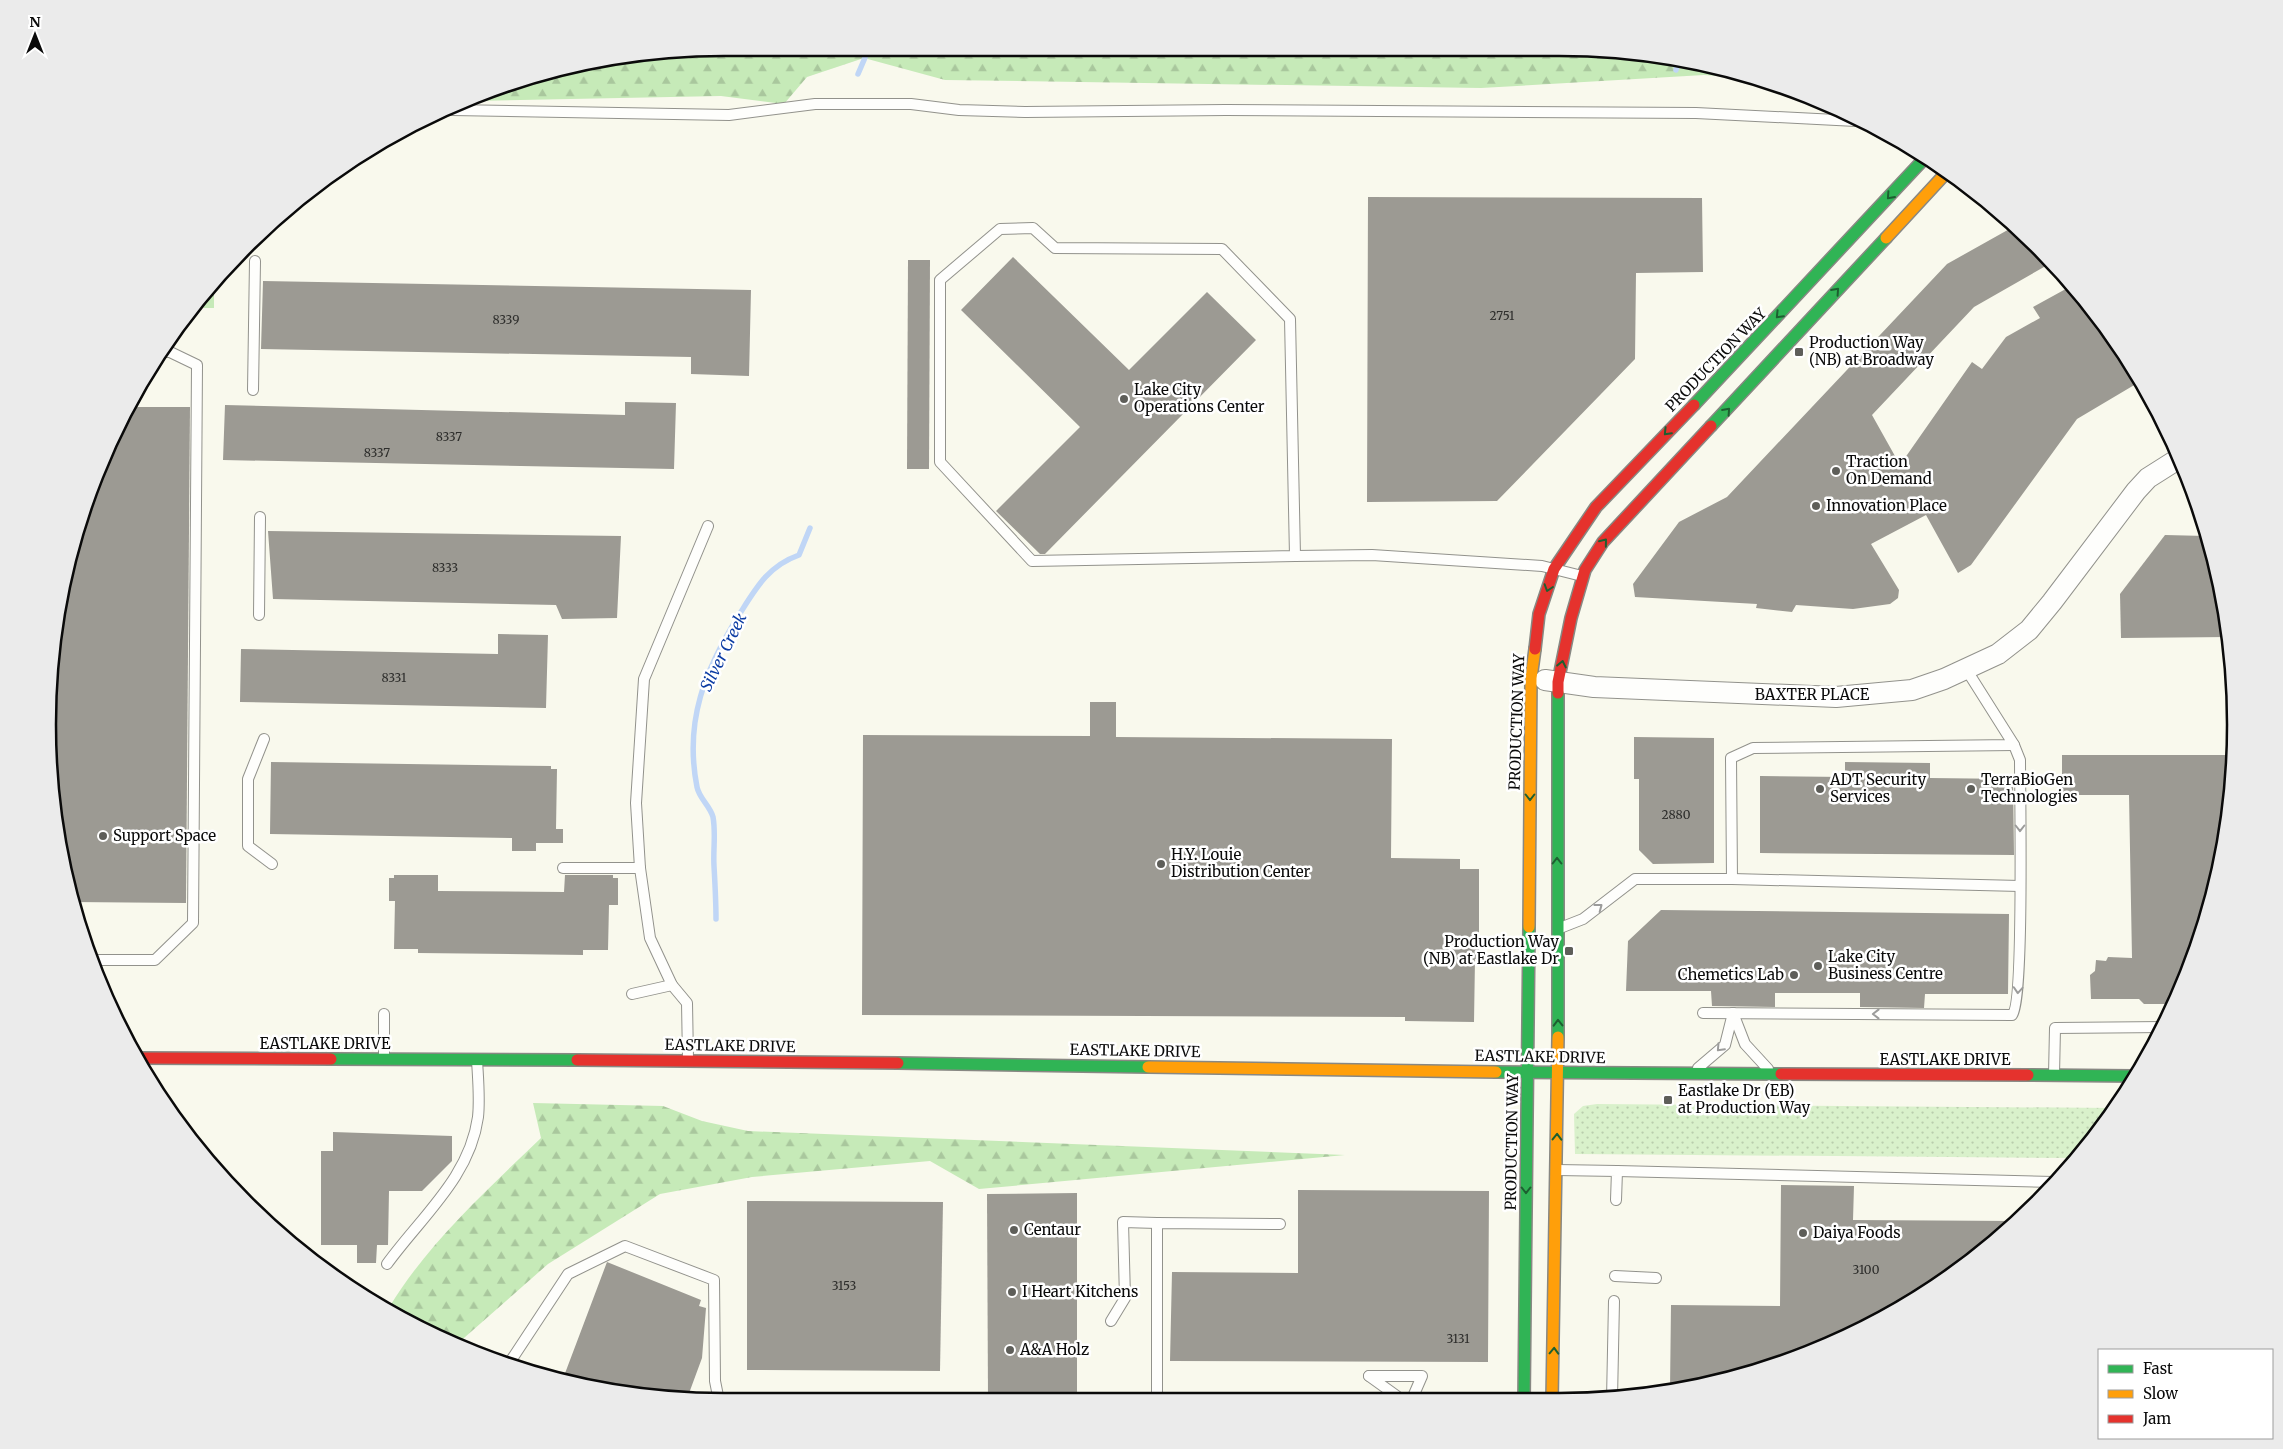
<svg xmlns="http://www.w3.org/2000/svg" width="2283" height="1449" font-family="Merriweather,serif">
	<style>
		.grass { fill: url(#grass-dots) }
		.forest { fill: url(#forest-firs) }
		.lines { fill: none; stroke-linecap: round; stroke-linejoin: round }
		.stream { stroke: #c0d6f6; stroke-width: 5.5 }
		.building { fill: #9c9a93 }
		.lane-casing { stroke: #92928c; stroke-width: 12 }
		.street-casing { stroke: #92928c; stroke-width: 22 }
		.fast-casing { stroke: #888883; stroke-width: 14 }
		.slow-casing { stroke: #888883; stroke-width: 14 }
		.jam-casing { stroke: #888883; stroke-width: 14 }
		.lane { stroke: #fefefc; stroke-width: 10 }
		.street { stroke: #fefefc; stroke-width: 20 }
		.fast { stroke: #30b455; stroke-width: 11 }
		.slow { stroke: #ff9f0a; stroke-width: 11 }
		.jam { stroke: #e5322d; stroke-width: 11 }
		.oneway { stroke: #1d5f30 }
		.oneway2 { stroke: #9c9c9b }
		.poi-dot { fill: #5e5e59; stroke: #fff; stroke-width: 2 }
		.labels { text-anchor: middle; stroke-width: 5; stroke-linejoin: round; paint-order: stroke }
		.number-label { font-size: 12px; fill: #2e2e2c }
		.poi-label { font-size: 15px; fill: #0a0a0a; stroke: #fff; text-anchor: start }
		.street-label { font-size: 15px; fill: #0a0a0a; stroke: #fff }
		.water-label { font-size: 16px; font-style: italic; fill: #0c3ca3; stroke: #fff }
		.rim { fill: none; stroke: #0a0a0a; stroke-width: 2.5 }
	</style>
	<defs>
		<pattern id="grass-dots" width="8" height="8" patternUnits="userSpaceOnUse" patternTransform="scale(1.25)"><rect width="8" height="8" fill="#d9f1cb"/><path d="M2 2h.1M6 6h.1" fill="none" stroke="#b9cdad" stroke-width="1.8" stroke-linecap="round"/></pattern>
		<pattern id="forest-firs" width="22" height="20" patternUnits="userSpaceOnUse" patternTransform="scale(1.25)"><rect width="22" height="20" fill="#c6eab8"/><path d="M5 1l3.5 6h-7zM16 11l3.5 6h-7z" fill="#a9c79d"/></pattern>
	</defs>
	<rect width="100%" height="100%" fill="#f9f9ed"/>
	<path class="grass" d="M1597,1104L2113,1108L2095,1137L2075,1158L1575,1154L1574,1114L1583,1106Z"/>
	<g class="forest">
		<path d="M636,53H1647L1733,77L1704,75L1481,88L945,80L864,58L807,77L784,104L721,96L472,101L507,83Z"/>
		<path d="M214,284V308H192Z"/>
		<path d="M533,1103L663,1106L702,1121L748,1131L1345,1155L979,1189L930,1161L752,1177L660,1194L548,1264L456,1345L390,1306C429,1242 487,1190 541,1138Z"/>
	</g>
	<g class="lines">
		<g class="stream">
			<path d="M1676,70L1678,62"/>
			<path d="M858,74L867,53"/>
			<path d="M716,919C716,901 715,884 714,866C713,849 716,834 713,817C710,806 699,798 697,787C684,721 705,670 739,615C756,588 768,566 799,555L810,528"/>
		</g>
	</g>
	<g class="building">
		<path d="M1368,197L1702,198L1703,272L1636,273L1635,359L1497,501L1367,502Z"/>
		<path d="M2013,227L2051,263L1974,307L1872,415L1900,465L1972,362L1982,369L2006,337L2040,318L2033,307L2073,285L2141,381L2077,419L1971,565L1958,573L1926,515L1871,544L1899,590L1898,598L1890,604L1853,609L1796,605L1792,612L1756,608L1757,604L1635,597L1633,584L1679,522L1727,497L1947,264Z"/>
		<path d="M1013,257L1129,370L1207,292L1256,340L1045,554H1040L996,511L1080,427L961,310Z"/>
		<path d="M908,260H930L929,469H907Z"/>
		<path d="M263,281L751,290L749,376L691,374V357L261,349Z"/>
		<path d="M625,402L676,403L674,469L223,460L225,405L625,415Z"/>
		<path d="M129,407H190L186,903L72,902L53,813L49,681L84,507Z"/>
		<path d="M268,531L621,536L617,618L562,619L556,605L273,599Z"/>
		<path d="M2165,535L2206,536L2230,637L2121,638L2120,594Z"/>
		<path d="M498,634L548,635L546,708L240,702L241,649L498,654Z"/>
		<path d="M1090,702H1116V737L1392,739L1391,858L1460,859V869H1479V959H1475L1474,1022L1405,1021V1017L862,1015L863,735L1090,736Z"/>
		<path d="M1634,737L1714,738V863L1653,864L1639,850V779H1634Z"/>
		<path d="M2062,755H2234V769L2212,900L2173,1004H2144L2139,999H2091L2090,975L2095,971L2096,960L2106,961L2108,957L2132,958L2129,795H2062Z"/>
		<path d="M271,762L551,766V769H557L556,829H563V843H536V851H512V838L270,834Z"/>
		<path d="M1845,762L1930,763V778L2013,779L2014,855L1760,853V776L1845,777Z"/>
		<path d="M394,875H438V891L564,892L565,875H613V878H618V905H609L608,950H583V955L418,953V949H394L395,901H389V878H394Z"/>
		<path d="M1661,910L2009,914L2008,994H1925L1924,1008L1860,1007V993H1775V1007L1712,1006L1711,991H1626L1628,941Z"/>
		<path d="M333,1132L452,1136V1161L422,1191H389L388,1245H377L376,1263H357V1245H321V1151H333Z"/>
		<path d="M1781,1185L1854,1186L1853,1220L2016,1221L2005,1234L1858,1332L1734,1378L1670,1389L1671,1305L1780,1306Z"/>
		<path d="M1298,1190L1489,1191L1488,1362L1170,1361L1172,1272L1298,1273Z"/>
		<path d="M1077,1193V1398L988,1397L987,1194Z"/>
		<path d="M747,1201L943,1202L940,1371L747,1370Z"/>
		<path d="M607,1262L701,1300L699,1306L706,1308L702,1358L688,1396H636L564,1376Z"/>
	</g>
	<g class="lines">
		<defs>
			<g id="lane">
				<path d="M452,110L729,115L815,104H911L959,110L1025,112L1226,110L1696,113L1856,121"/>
				<path d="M1033,228L1055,248L1222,249L1290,319L1295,556L1032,561L940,462V280L1000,229Z"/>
				<path d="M253,390L255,261"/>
				<path d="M1295,556L1372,555L1542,566L1582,576"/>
				<path d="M259,615L260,517"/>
				<path d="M264,739L248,779V846L272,864"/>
				<path d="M563,868H640"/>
				<path d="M1732,879L2020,886"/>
				<path d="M1560,928L1583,919L1635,879H1732L1731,758L1753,748L2014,745L1966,669"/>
				<path d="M93,960H155L193,923L197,365L170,352H161"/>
				<path d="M632,994L672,985"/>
				<path d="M1703,1013L2012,1015C2024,1004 2020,792 2020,760L2014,745"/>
				<path d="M1733,1013L1745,1044L1768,1069"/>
				<path d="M384,1058V1014"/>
				<path d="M688,1059L687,1003L672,985L650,938L640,868L636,803L644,679L708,526"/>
				<path d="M1698,1068L1725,1045L1733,1013"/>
				<path d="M2054,1075L2055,1028L2164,1027"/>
				<path d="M1557,1170L1617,1171L1616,1200"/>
				<path d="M1617,1171L2053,1182"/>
				<path d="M387,1264C421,1217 470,1177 478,1117C480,1099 478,1078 477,1060"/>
				<path d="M1615,1276L1656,1278"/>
				<path d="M1111,1321L1125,1298L1123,1222L1157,1223"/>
				<path d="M510,1362L568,1274L625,1246L714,1280L715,1381L718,1396"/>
				<path d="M1369,1376H1422L1412,1399"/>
				<path d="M1369,1376L1401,1399"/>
				<path d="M1157,1398V1223L1280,1224"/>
				<path d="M1612,1399L1614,1301"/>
			</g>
			<path id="street" d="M1545,680L1594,687L1836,697L1912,690L1944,679L1998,654L2029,630L2052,602L2136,491L2148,478L2178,459"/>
			<g id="fast">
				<path d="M1694,405L1923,160"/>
				<path d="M1711,426L1886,238"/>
				<path d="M1558,693V1037"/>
				<path d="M331,1059L577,1060"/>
				<path d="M898,1063L1148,1067"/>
				<path d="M1496,1072L1781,1074"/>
				<path d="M2028,1075L2133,1076"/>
				<path d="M1524,1400L1529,927"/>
			</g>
			<g id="slow">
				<path d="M1886,238L1946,173"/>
				<path d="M1529,927L1531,678L1535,649"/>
				<path d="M1148,1067L1496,1072"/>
				<path d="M1552,1400L1558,1037"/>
			</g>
			<g id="jam">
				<path d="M1535,649L1539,614L1554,569L1596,507L1694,405"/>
				<path d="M1558,693V682L1571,618L1585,570L1603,542L1711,426"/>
				<path d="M137,1058L331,1059"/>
				<path d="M577,1060L898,1063"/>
				<path d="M1781,1074L2028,1075"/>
			</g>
		</defs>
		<use href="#lane" class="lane-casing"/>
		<use href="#street" class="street-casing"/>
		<use href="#fast" class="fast-casing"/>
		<use href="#slow" class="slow-casing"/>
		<use href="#jam" class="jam-casing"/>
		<use href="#lane" class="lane"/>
		<use href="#street" class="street"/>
		<use href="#fast" class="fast"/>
		<use href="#slow" class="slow"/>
		<use href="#jam" class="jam"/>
	</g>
	<defs><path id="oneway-chevron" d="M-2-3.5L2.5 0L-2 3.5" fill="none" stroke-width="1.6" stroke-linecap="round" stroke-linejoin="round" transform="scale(1.25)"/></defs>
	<g class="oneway">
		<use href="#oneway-chevron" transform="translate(1890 196) rotate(132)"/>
		<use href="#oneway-chevron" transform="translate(1836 291) rotate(-48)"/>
		<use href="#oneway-chevron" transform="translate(1779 315) rotate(134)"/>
		<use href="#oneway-chevron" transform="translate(1727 411) rotate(-48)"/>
		<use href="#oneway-chevron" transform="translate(1667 432) rotate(134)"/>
		<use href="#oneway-chevron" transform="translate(1604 542) rotate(-51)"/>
		<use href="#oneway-chevron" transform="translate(1548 588) rotate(108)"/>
		<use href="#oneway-chevron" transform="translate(1562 664) rotate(-78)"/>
		<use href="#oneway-chevron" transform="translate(1530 797) rotate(90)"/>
		<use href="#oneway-chevron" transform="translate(1557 861) rotate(-90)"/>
		<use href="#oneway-chevron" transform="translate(1558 1023) rotate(-91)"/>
		<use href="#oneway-chevron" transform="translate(1557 1137) rotate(-89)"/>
		<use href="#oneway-chevron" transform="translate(1526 1190) rotate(90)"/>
		<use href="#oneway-chevron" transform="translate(1554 1351) rotate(-88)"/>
	</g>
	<g class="oneway2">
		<use href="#oneway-chevron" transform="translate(2020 828) rotate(90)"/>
		<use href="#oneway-chevron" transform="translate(1599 907) rotate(-37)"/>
		<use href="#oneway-chevron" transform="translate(2018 990) rotate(94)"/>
		<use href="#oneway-chevron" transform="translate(1876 1014) rotate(-180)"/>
		<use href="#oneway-chevron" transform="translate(1720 1048) rotate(133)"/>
	</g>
	<g class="poi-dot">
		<rect x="1794" y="347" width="10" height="10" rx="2.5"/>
		<circle cx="1124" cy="399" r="5"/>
		<circle cx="1836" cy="471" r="5"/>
		<circle cx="1816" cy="506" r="5"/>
		<circle cx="1820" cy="789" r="5"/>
		<circle cx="1971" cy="789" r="5"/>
		<circle cx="103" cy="836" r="5"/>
		<circle cx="1161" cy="864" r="5"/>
		<rect x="1564" y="946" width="10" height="10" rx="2.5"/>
		<circle cx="1818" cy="966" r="5"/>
		<circle cx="1794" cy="975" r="5"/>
		<rect x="1663" y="1095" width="10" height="10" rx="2.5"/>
		<circle cx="1014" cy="1230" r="5"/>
		<circle cx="1803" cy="1233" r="5"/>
		<circle cx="1012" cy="1292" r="5"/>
		<circle cx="1010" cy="1350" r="5"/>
	</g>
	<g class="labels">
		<g class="number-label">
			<text x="1502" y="320">2751</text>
			<text x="506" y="324">8339</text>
			<text x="449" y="441">8337</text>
			<text x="377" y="457">8337</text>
			<text x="445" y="572">8333</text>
			<text x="394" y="682">8331</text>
			<text x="1676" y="819">2880</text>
			<text x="1866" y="1274">3100</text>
			<text x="844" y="1290">3153</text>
			<text x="1458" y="1343">3131</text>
		</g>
		<g class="poi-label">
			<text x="1809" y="348">Production Way<tspan x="1809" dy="17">(NB) at Broadway</tspan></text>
			<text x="1134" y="395">Lake City<tspan x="1134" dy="17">Operations Center</tspan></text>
			<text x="1846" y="467">Traction<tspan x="1846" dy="17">On Demand</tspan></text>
			<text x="1826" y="511">Innovation Place</text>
			<text x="1830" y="785">ADT Security<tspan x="1830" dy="17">Services</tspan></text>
			<text x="1981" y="785">TerraBioGen<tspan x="1981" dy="17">Technologies</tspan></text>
			<text x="113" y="841">Support Space</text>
			<text x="1171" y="860">H.Y. Louie<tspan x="1171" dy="17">Distribution Center</tspan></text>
			<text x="1559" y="947" text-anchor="end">Production Way<tspan x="1559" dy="17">(NB) at Eastlake Dr</tspan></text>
			<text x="1828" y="962">Lake City<tspan x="1828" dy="17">Business Centre</tspan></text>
			<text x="1784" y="980" text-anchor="end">Chemetics Lab</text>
			<text x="1678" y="1096">Eastlake Dr (EB)<tspan x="1678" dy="17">at Production Way</tspan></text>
			<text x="1024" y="1235">Centaur</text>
			<text x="1813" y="1238">Daiya Foods</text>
			<text x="1022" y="1297">I Heart Kitchens</text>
			<text x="1020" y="1355">A&amp;A Holz</text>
		</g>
		<g class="street-label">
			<text transform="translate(1716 360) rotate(-46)" y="5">PRODUCTION WAY</text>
			<text x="1812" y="700">BAXTER PLACE</text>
			<text transform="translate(1517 722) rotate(-88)" y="5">PRODUCTION WAY</text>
			<text x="325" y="1049">EASTLAKE DRIVE</text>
			<text transform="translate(730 1046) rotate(1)" y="5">EASTLAKE DRIVE</text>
			<text transform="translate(1135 1051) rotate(1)" y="5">EASTLAKE DRIVE</text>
			<text transform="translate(1540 1057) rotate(1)" y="5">EASTLAKE DRIVE</text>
			<text x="1945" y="1065">EASTLAKE DRIVE</text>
			<text transform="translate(1512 1142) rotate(-89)" y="5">PRODUCTION WAY</text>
		</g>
		<g class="water-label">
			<text transform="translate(723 652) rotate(-64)" y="6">Silver Creek</text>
		</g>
	</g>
	<path d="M0 0H2283V1449H0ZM724 56H1559A668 668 0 0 1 2227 724V725A668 668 0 0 1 1559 1393H724A668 668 0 0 1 56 725V724A668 668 0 0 1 724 56Z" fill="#ebebeb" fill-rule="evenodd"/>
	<path class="rim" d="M724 56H1559A668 668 0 0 1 2227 724V725A668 668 0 0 1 1559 1393H724A668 668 0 0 1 56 725V724A668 668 0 0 1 724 56Z"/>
	<rect x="2098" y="1349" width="175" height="90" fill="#ffffff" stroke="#9d9d9d"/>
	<rect x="2108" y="1365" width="25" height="8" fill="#30b455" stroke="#9d9d9d"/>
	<text x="2143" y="1374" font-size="15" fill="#0a0a0a">Fast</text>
	<rect x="2108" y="1390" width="25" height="8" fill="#ff9f0a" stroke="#9d9d9d"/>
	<text x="2143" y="1399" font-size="15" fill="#0a0a0a">Slow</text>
	<rect x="2108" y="1415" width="25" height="8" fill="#e5322d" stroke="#9d9d9d"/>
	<text x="2143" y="1424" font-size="15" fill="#0a0a0a">Jam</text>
	<g transform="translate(35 35)" stroke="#ffffff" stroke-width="4" paint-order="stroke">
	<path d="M0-4L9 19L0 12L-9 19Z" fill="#0a0a0a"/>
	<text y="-8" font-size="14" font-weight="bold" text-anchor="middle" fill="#0a0a0a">N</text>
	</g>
</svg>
